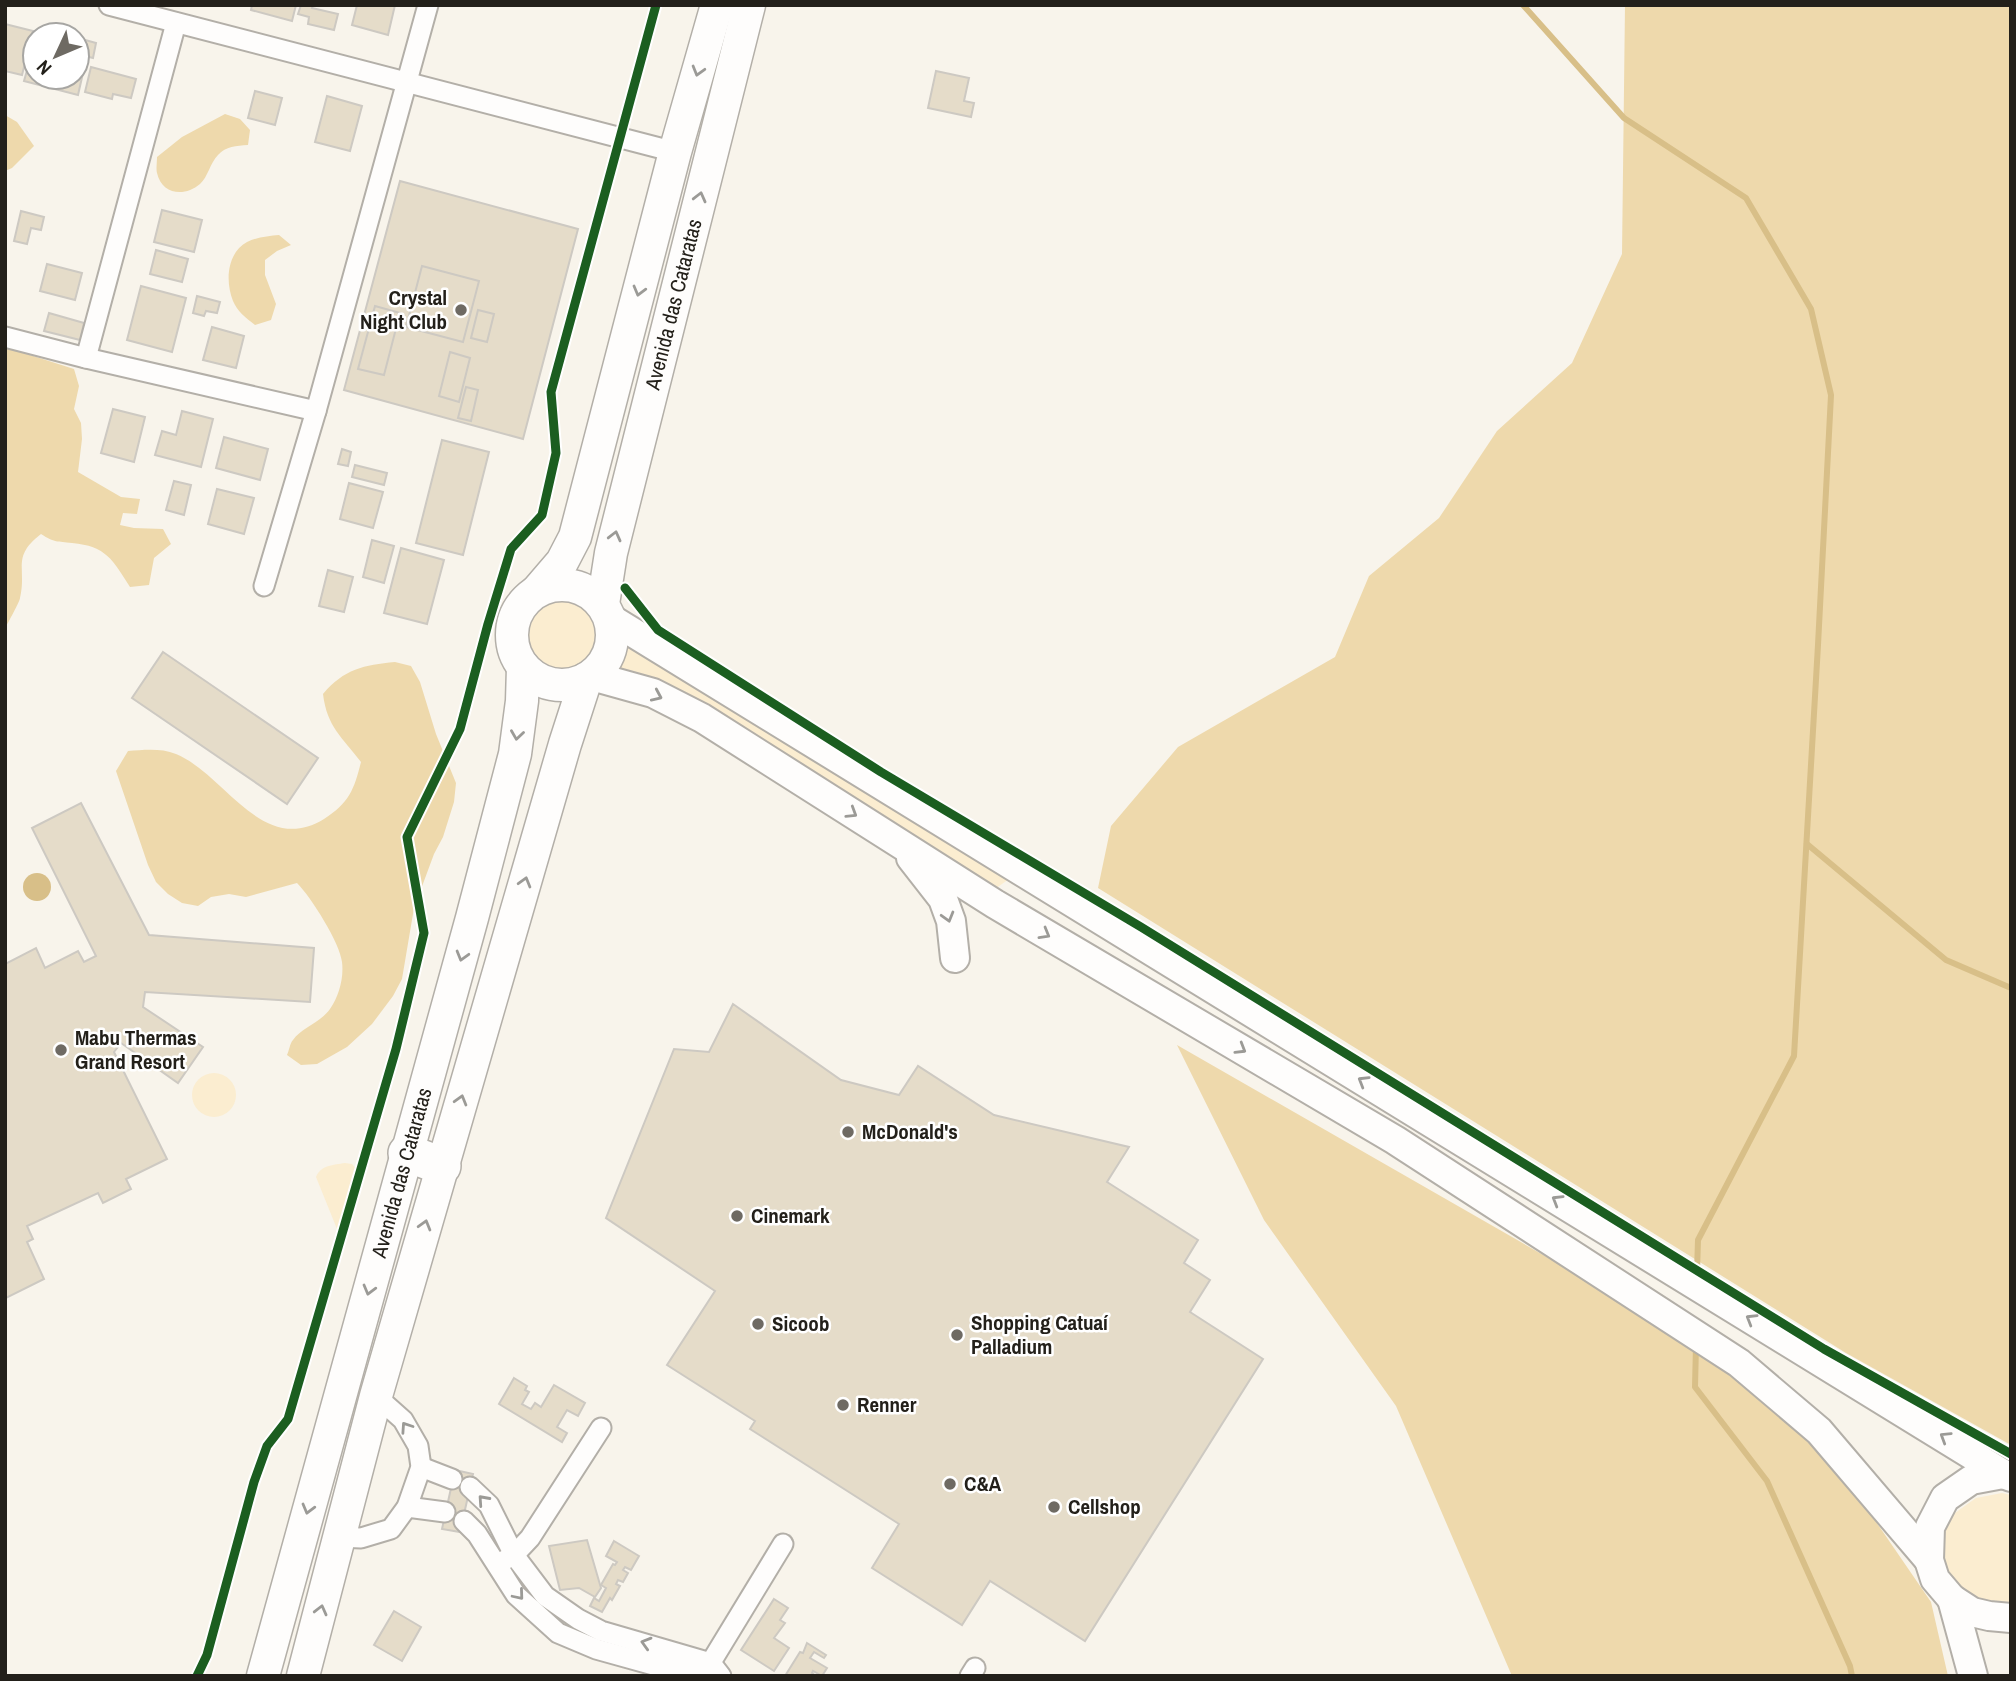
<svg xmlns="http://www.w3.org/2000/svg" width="2016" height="1681" font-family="'Archivo Narrow',sans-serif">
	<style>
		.green { fill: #fbedd0 }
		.forest { fill: #eed9ac }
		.water { fill: #d8bf88 }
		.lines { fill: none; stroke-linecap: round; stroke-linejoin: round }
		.stream { stroke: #d8bf88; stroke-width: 6 }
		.building { fill: #e5dcc9; stroke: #cdc9c2; stroke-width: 2 }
		.street-casing { stroke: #b3afa8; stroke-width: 23 }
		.secondary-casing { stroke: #b3afa8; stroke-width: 32 }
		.primary-casing { stroke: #b3afa8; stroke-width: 35 }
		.highway-casing { stroke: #b3afa8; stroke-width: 40 }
		.street { stroke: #fefdfc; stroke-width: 19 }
		.secondary { stroke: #fefdfc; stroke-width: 28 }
		.primary { stroke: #fefdfc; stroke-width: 32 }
		.highway { stroke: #fefdfc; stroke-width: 37 }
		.cycleway-casing { stroke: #fff; stroke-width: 13 }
		.cycleway { stroke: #1b5e20; stroke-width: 9 }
		.oneway { stroke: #9b9a96 }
		.poi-dot { fill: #6e6a63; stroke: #fff; stroke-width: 2.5 }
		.labels { text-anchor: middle; stroke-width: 5; stroke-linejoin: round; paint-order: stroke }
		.poi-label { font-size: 21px; font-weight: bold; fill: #23201a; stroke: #fff; text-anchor: start }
		.street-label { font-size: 21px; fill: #23201a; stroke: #fff }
	</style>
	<rect width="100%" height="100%" fill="#f8f4eb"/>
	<g class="green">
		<circle cx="562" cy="635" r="36"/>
		<path d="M622,635L1009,879L995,889L614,677L622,655Z"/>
		<circle cx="214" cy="1095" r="22"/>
		<path d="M345,1163L352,1164L358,1171L341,1232L337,1229L316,1177C321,1165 333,1165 345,1163Z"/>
		<path d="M2002,1493L2011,1495V1607L1989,1608L1954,1588L1942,1563V1536L1947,1524L1955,1513L1976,1498Z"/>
	</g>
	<g class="forest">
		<path d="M1625,5L2011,6V1445L1846,1353L1098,888L1111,826L1178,747L1335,657L1369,576L1439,518L1497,431L1572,363L1622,254Z"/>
		<path d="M225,114L240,119L250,130L248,145C236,146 226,146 218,155C210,163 208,177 200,184C185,197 162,195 157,173C156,169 157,162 157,157L182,137Z"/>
		<path d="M5,115L17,122L34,146L12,168L5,171Z"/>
		<path d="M279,235L291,245L277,251L265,260V275L276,304L271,320L255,325C246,318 237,311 233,301C225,281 227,253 247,242C257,237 269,236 279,235Z"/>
		<path d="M5,347L74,369L79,386L74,409L81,423L82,439L78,472L121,497L140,499L137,514L123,513L120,525L134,528L163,529L171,544L154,558L149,585L130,587C113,560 106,546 72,543C57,541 55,543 41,534C11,557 27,568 20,598C20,601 8,623 5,628Z"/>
		<path d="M395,662L411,666L420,682L436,734L456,783L454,802L443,837L434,854L414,908L402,979L393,996L372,1024L347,1047L317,1064L301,1065L287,1055C289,1051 290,1043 293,1040C301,1028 320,1023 330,1009C339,996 344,978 342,962C340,943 311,897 297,883L246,897L229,894L211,897L198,906L182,903L168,894L156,882L148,865L116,771L128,751C144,750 161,748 176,754C225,774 262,857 324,819C349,803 354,790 361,762C342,737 327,727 323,694C344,669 364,665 395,662Z"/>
		<path d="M1177,1045L1641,1311L1822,1443L1931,1602L1948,1676H1512L1396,1406L1264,1220Z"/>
	</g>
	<circle class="water" cx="37" cy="887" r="14"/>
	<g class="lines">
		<g class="stream">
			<path d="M1523,5L1624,118L1746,198L1811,309L1831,395L1818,645L1794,1056L1698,1240L1697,1272"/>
			<path d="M1807,844L1946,960L2011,988"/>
			<path d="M1696,1345L1695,1387L1767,1481L1850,1666L1852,1676"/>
		</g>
	</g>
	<g class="building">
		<path d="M252,5H296L292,21L251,10Z"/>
		<path d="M301,5H313L312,8L338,14L334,30L308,24L309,17L298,14Z"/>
		<path d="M357,5H395L388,35L352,25Z"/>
		<path d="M5,24L33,31L22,75L5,71Z"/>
		<path d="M78,38L96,43L93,58L77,54Z"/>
		<path d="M30,60L35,61V77H77V72L83,73L78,95L24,81Z"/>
		<path d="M91,67L136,79L131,98L113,94L112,99L85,92Z"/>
		<path d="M936,71L969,78L964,101L974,103L971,117L928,108Z"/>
		<path d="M255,91L282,98L275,125L248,118Z"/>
		<path d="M327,96L362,106L350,151L315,142Z"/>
		<path d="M400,181L578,229L523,439L344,390Z"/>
		<path d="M162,210L202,220L194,252L154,242Z"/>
		<path d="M21,211L44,217L41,230L31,228L27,244L14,241Z"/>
		<path d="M156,250L188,259L182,282L150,274Z"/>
		<path d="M47,264L82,273L75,300L40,291Z"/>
		<path d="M422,266L479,281L463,342L406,327Z"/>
		<path d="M141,286L186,298L172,352L127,340Z"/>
		<path d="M197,296L220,302L217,313L206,311L204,316L193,313Z"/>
		<path d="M375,306L400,313L384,375L358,369Z"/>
		<path d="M478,310L494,314L487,342L471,338Z"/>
		<path d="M49,313L84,323L80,340L44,331Z"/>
		<path d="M212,327L244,336L236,368L203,360Z"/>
		<path d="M450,352L470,358L459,402L439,396Z"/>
		<path d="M466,387L478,390L471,421L458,418Z"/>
		<path d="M113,409L145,417L134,462L101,453Z"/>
		<path d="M182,411L213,419L201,467L155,455L162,431L176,435Z"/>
		<path d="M224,437L268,449L260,480L216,468Z"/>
		<path d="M442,440L489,452L463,555L416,543Z"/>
		<path d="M342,449L351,452L348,466L338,464Z"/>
		<path d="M355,465L387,473L384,485L352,477Z"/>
		<path d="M174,481L191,485L184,515L166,510Z"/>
		<path d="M349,483L383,492L373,528L340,519Z"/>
		<path d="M217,489L254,498L244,534L208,524Z"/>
		<path d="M372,540L394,546L384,583L363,577Z"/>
		<path d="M401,548L444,560L427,624L384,613Z"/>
		<path d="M328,570L353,577L344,612L319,606Z"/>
		<path d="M163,652L318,758L287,804L132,698Z"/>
		<path d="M81,803L149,935L314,948L310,1002L145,992L143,1007L203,1047L178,1083L121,1043L114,1052L167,1159L126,1179L131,1189L103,1203L98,1193L27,1226L33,1239L27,1242L44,1279L6,1298L5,964L36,948L45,968L78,951L84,962L96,956L32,828Z"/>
		<path d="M733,1004L841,1080L899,1095L918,1066L994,1115L1129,1147L1107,1182L1198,1240L1184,1263L1210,1280L1190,1312L1263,1359L1085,1641L990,1581L962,1625L872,1568L899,1524L750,1429L755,1421L667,1365L715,1291L606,1218L674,1049L709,1052Z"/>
		<path d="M514,1378L527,1386L525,1390L529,1392L522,1404L531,1409L535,1403L541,1407L554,1385L585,1403L578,1416L567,1410L557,1427L567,1433L562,1442L499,1404Z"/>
		<path d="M455,1470L473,1474L460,1532L442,1529Z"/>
		<path d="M587,1540L601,1588L595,1597L579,1588L560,1590L549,1546Z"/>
		<path d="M614,1541L639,1556L631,1570L625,1567L623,1570L628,1573L623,1582L618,1580L616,1584L620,1586L612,1600L610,1598L602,1612L590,1606L594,1598L599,1601L606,1588L601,1585L613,1564L615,1565L617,1562L606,1556Z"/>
		<path d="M774,1599L788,1608L780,1620L785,1623L774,1638L789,1648L774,1671L741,1650Z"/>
		<path d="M394,1611L421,1627L402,1661L374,1645Z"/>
		<path d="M807,1643L826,1655L824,1658L814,1652L810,1658L827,1668L822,1676L813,1671L812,1673L816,1676H785L800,1652L803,1653Z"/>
	</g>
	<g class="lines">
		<defs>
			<g id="street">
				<path d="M109,5L675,152"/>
				<path d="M5,337L86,358L316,411"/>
				<path d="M86,358L176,23"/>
				<path d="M264,586L316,411L428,5"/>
				<path d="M421,1467L452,1479"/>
				<path d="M470,1487L489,1505L514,1555L545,1596L578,1619L601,1631L711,1663L721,1676"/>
				<path d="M407,1507L445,1512"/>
				<path d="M464,1521L477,1534L516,1595L558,1633L596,1649L693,1676"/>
				<path d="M339,1537L361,1538L391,1529L407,1507L421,1467L418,1446L403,1420L376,1396"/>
				<path d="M503,1561L514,1555L530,1538L601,1428"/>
				<path d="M705,1672L783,1544"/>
				<path d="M970,1676L975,1668"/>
			</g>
			<g id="secondary">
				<path d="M611,619L2003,1474L2011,1477"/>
				<path d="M592,676L653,693L702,718L995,904L1395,1140L1739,1363L1819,1431L1929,1560"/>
				<path d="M911,858L943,899L951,921L955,958"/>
				<path d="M2003,1474L1971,1480L1945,1498L1930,1527L1929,1560L1935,1579L1952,1599L1972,1612L1989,1616L2011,1618"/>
				<path d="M1952,1599L1973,1676"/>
			</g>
			<g id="primary">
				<circle cx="562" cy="635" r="50"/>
				<path d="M538,590L562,562L575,537L675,152L717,5"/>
				<path id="s1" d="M603,604L611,553L749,5"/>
				<path id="s2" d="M263,1676L472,918L515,754L522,701L523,667"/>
				<path d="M303,1676L376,1396L565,744L586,679"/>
			</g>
			<path id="highway" d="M407,1153L442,1166"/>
		</defs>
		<use href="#street" class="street-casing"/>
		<use href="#secondary" class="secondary-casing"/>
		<use href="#primary" class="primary-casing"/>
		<use href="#highway" class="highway-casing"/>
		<use href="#street" class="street"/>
		<use href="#secondary" class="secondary"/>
		<use href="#primary" class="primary"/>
		<use href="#highway" class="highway"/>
		<defs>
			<g id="cycleway">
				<path d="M625,588L658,630L881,772L1141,927L1824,1349L2011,1454"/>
				<path d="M197,1676L207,1655L254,1482L267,1446L288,1419L396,1049L424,933L407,837L460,729L488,624L511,549L542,515L556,453L551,392L656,5"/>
			</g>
		</defs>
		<use href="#cycleway" class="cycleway-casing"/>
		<use href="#cycleway" class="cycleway"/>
	</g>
	<defs><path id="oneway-chevron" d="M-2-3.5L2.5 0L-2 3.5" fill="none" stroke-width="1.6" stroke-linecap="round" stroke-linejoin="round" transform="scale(1.75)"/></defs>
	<g class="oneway">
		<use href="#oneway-chevron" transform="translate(698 71) rotate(106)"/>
		<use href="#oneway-chevron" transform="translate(700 197) rotate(-76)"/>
		<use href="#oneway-chevron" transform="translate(639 291) rotate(105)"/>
		<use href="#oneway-chevron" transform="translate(615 536) rotate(-76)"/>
		<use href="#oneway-chevron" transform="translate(657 696) rotate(24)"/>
		<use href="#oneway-chevron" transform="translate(517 735) rotate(98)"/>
		<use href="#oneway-chevron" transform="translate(852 813) rotate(32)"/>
		<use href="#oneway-chevron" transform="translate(525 882) rotate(-74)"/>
		<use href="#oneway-chevron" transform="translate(948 917) rotate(74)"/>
		<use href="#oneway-chevron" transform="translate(1045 934) rotate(30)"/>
		<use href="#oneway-chevron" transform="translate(462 956) rotate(106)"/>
		<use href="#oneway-chevron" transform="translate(1241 1049) rotate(31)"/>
		<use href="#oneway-chevron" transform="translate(1363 1081) rotate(-149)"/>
		<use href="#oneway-chevron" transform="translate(461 1100) rotate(-74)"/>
		<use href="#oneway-chevron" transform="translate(1557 1200) rotate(-149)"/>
		<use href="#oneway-chevron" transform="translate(425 1225) rotate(-74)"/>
		<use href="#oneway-chevron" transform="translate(369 1290) rotate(105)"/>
		<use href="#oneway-chevron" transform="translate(1751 1319) rotate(-149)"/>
		<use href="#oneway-chevron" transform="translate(406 1427) rotate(-124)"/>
		<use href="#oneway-chevron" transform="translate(1945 1437) rotate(-148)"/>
		<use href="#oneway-chevron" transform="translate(483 1500) rotate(-132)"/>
		<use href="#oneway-chevron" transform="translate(308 1509) rotate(105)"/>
		<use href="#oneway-chevron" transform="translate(519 1595) rotate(50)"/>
		<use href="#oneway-chevron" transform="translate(321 1610) rotate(-76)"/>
		<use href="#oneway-chevron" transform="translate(646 1643) rotate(-164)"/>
	</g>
	<g class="poi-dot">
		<circle cx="461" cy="310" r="7"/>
		<circle cx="61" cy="1050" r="7"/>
		<circle cx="848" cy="1132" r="7"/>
		<circle cx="737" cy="1216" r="7"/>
		<circle cx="758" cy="1324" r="7"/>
		<circle cx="957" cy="1335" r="7"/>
		<circle cx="843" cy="1405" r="7"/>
		<circle cx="950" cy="1484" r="7"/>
		<circle cx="1054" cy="1507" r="7"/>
	</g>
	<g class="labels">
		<g class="poi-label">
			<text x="447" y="305" text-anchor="end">Crystal<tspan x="447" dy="24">Night Club</tspan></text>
			<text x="75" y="1045">Mabu Thermas<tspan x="75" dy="24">Grand Resort</tspan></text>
			<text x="862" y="1139">McDonald's</text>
			<text x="751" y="1223">Cinemark</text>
			<text x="971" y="1330">Shopping Catuaí<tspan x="971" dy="24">Palladium</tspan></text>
			<text x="772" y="1331">Sicoob</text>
			<text x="857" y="1412">Renner</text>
			<text x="964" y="1491">C&amp;A</text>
			<text x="1068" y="1514">Cellshop</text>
		</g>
		<g class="street-label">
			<text dy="7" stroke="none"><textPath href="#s1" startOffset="308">Avenida das Cataratas</textPath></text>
			<text dy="7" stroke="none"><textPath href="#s2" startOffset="522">Avenida das Cataratas</textPath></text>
		</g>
	</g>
	<rect width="2016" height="1681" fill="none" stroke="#23201a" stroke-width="14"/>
	<g transform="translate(56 56) rotate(226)"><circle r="33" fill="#ffffff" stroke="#a7a6a3" stroke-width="2"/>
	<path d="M0-5L12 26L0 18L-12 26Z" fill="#6e6a63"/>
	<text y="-10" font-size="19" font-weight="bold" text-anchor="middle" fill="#23201a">N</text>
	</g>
</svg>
